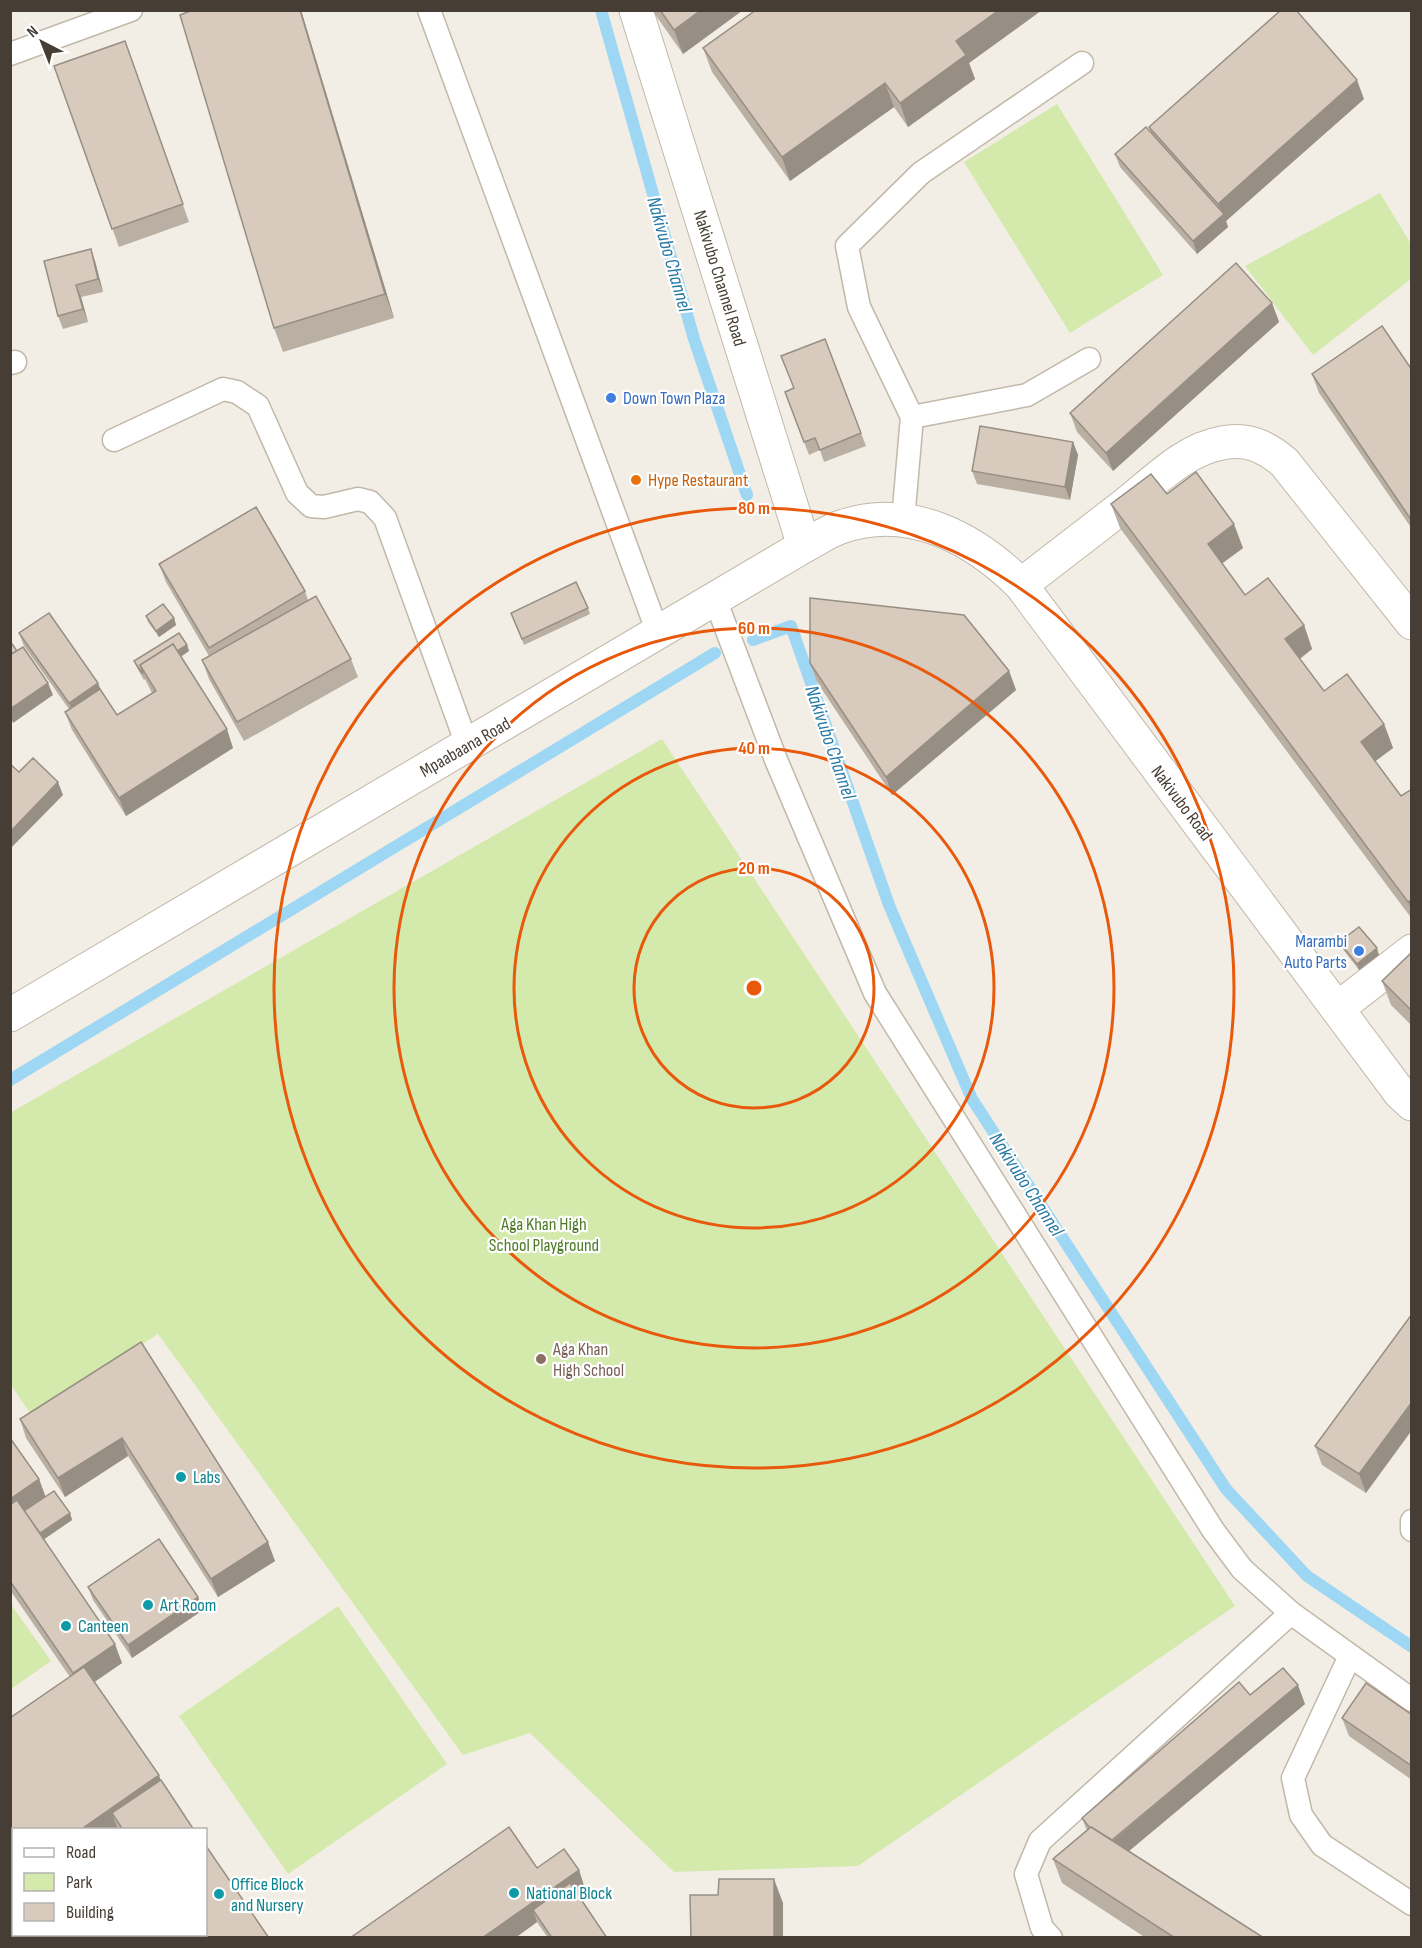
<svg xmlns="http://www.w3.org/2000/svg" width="1422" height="1948" font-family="'Sofia Sans Condensed',sans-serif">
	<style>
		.green { fill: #d3eaac }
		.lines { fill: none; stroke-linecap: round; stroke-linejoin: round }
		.stream { stroke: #9ed7f3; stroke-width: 12 }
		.service-casing { stroke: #c2b8aa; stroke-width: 25 }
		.minor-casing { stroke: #c2b8aa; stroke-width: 35 }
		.tertiary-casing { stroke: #c2b8aa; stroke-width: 35 }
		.service { stroke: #fff; stroke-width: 22 }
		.minor { stroke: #fff; stroke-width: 33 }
		.tertiary { stroke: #fff; stroke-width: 33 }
		.wall { fill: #baafa3 }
		.shaded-wall { fill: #978e84 }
		.building { fill: #d8cbbd; stroke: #978e84; stroke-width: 1.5 }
		.ring { fill: none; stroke: #e8590c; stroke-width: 3 }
		.shop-dot { fill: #3f7fe0; stroke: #fff; stroke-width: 2 }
		.food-dot { fill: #e8710a; stroke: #fff; stroke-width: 2 }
		.education-dot { fill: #8d6e63; stroke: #fff; stroke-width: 2 }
		.culture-dot { fill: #0f9aa8; stroke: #fff; stroke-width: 2 }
		.labels { text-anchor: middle; stroke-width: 4.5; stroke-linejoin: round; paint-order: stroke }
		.street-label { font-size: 18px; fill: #463e34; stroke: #fff }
		.shop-label { font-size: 18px; fill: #366cbe; stroke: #fff; text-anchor: start }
		.food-label { font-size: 18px; fill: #c56008; stroke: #fff; text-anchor: start }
		.park-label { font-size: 18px; fill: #4c7a25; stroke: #fff }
		.education-label { font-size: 18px; fill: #785e54; stroke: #fff; text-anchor: start }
		.culture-label { font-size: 18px; fill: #0d838f; stroke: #fff; text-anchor: start }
		.water-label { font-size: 20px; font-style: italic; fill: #277aa6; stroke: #fff }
		.centre { fill: #e8590c; stroke: #fff; stroke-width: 3 }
		.ring-label { font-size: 18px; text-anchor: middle; font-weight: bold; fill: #e8590c; stroke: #fff; stroke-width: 4.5; stroke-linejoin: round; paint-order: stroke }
	</style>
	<rect width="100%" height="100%" fill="#f3eee5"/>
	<g class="green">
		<path d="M1057,104L1163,275L1070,333L964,162Z"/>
		<path d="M1380,193L1411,244V279L1313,355L1245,266Z"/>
		<path d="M662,739L1235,1606L858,1866L674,1872L530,1733L463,1755L158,1334L32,1416L11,1385L10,1113Z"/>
		<path d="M10,1603L51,1661L11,1689H10Z"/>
		<path d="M338,1606L447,1764L288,1874L179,1716Z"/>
	</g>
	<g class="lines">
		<g class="stream">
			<path d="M601,10L694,339L747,495"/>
			<path d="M753,640L791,626L889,905L972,1099L1226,1489L1307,1576L1412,1647"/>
			<path d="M10,1080L715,653"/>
		</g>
		<defs>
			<g id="service">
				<path d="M429,10L658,633"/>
				<path d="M10,54L131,10"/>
				<path d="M10,363L15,362"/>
				<path d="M912,417L1027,395L1089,359"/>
				<path d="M114,440L223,389L237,392L258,406L297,493L311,506L324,507L358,499L370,502L385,518L467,745"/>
				<path d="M903,520L912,417L859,307L847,246L921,173L1082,63"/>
				<path d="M715,599L776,760L875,993L1213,1530L1242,1569L1291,1613L1412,1700"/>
				<path d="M1412,1521V1530"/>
				<path d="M1350,1656L1293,1778L1301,1815L1322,1845L1412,1904"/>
				<path d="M1051,1938L1042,1928L1026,1874L1040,1841L1291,1613"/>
			</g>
			<g id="minor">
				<path d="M636,10L804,546"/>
				<path d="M1021,585C1056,558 1091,531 1126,504C1154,482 1185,449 1222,443C1247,438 1265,446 1284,462L1412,623"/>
				<path d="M1338,1008L1412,951"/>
			</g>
			<path id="tertiary" d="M10,1015L804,546C816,540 828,531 841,527C909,503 974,538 1021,585L1400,1093L1412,1104"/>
		</defs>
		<use href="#service" class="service-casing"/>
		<use href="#minor" class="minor-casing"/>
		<use href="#tertiary" class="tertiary-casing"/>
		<use href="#service" class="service"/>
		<use href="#minor" class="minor"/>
		<use href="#tertiary" class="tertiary"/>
	</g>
	<g class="wall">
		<path d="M301,10L394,318L283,352L274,328Z"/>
		<path d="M652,10H743L683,54Z"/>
		<path d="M756,10H1042L969,63L975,79L908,127L894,107L790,181L712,72L703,48Z"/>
		<path d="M125,41L189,222L119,247L54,66Z"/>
		<path d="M1364,99L1226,221L1228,227L1197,254L1120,167L1115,154L1151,133L1149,127Z"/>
		<path d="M44,261H95L103,292L81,297L88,322L63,329L58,316Z"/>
		<path d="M1272,303L1279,322L1113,471L1077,432L1070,413Z"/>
		<path d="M825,339L866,446L824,462L820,450L809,455L785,392L793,388Z"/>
		<path d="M1412,370V529L1319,393L1312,374Z"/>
		<path d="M1073,442L1078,455L1070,500L977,484L972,471Z"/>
		<path d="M1167,494L1243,548L1222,563L1245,595L1304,625L1312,649L1300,659L1324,691L1384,724L1393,748L1375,761L1401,796L1412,789V919L1120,528L1111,504Z"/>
		<path d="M159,564L305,591L308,600L351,659L358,677L244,741L209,679L202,660L209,656L166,582Z"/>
		<path d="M588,608L590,614L524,645L511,613Z"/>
		<path d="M146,616L174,618L176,625L159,637L148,622Z"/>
		<path d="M19,633L98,683L100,689L117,715L152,693L145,679L144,680L137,668L134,661L187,645L189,651L181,657L233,748L126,816L72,730L65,712L69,709L24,646Z"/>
		<path d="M810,663L1009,671L1016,690L892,795L817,682Z"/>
		<path d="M1339,942L1379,955L1359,970L1342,948Z"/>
		<path d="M1412,952V1026L1391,1005L1382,981Z"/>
		<path d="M1412,1314L1366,1493L1322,1465L1315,1446Z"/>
		<path d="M141,1342L275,1561L218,1597L128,1456L65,1497L26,1438L20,1419Z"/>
		<path d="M10,1438L39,1479L45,1497L70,1513L72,1520L44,1539L122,1663L94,1682L194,1830H14L70,1677L10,1590Z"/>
		<path d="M88,1587L198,1597L203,1610L132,1658L93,1600Z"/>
		<path d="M1250,1695L1305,1704L1129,1851L1264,1938H1146L1062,1883L1053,1859L1087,1831L1082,1818Z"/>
		<path d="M1412,1715V1780L1349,1736L1342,1718Z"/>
		<path d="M537,1868L579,1870L585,1889L578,1894L607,1938H548L537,1922L515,1938H350Z"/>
		<path d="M190,1935H206L269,1938H192Z"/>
	</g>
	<g class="shaded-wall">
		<path d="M300,10H301L394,318L385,294Z"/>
		<path d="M701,10H743L683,54L674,30Z"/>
		<path d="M999,10H1042L969,63L975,79L908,127L900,103L956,41Z"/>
		<path d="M1357,80L1364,99L1226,221L1228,227L1197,254L1193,241L1222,216L1218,204Z"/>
		<path d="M885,83L894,107L790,181L782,157Z"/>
		<path d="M91,249L95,261L103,292L98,279Z"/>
		<path d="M76,285L81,297L88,322L83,309Z"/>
		<path d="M1272,303L1279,322L1113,471L1106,453Z"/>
		<path d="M1073,442L1078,455L1070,500L1065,487Z"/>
		<path d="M1234,524L1243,548L1216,568L1208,544Z"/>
		<path d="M174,618L176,625L159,637L156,631Z"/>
		<path d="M1304,625L1312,649L1294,663L1285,639Z"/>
		<path d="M187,645L189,651L148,677L144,672Z"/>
		<path d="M1009,671L1016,690L892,795L886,777Z"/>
		<path d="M48,683L53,695L13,723L10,715V709Z"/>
		<path d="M98,683L103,696L74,716L69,703Z"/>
		<path d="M1384,724L1393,748L1369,766L1361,742Z"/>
		<path d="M227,729L233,748L126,816L119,798Z"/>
		<path d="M58,782L63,795L10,849V832Z"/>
		<path d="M1412,899V912L1408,902Z"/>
		<path d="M1377,948L1379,955L1359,970L1357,964Z"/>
		<path d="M1412,1402V1430L1366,1493L1359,1474Z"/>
		<path d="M122,1438L128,1456L65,1497L58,1478Z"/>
		<path d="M39,1479L48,1503L10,1529V1499Z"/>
		<path d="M70,1513L72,1520L40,1542L38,1535Z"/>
		<path d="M268,1542L275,1561L218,1597L211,1579Z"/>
		<path d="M198,1597L203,1610L132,1658L128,1645Z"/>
		<path d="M115,1644L122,1663L80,1692L73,1673Z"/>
		<path d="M1298,1685L1305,1704L1117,1861L1110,1843Z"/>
		<path d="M159,1775L167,1799L112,1813L118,1830H80Z"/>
		<path d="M579,1870L585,1889L540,1920L533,1910L537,1922L515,1938H482Z"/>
		<path d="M14,1875V1905L10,1907V1877Z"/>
		<path d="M774,1879L783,1903V1938H774Z"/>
	</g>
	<g class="building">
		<path d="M193,10H300L385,294L274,328L180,15Z"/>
		<path d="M660,10H701L674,30Z"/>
		<path d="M756,10H999L956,41L966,55L900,103L885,83L782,157L703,48Z"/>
		<path d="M1281,10H1296L1357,80L1218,204L1149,127Z"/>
		<path d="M125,41L183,204L112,229L54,66Z"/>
		<path d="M1146,127L1224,214L1193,241L1115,154Z"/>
		<path d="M91,249L98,279L76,285L83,309L58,316L44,261Z"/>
		<path d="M1236,263L1272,303L1106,453L1070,413Z"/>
		<path d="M1382,326L1412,370V521L1312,374Z"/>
		<path d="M825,339L861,433L820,450L815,438L804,442L785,392L794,388L781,356Z"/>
		<path d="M980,426L1073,442L1065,487L972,471Z"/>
		<path d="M1196,472L1234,524L1208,544L1245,595L1268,578L1304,625L1285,639L1324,691L1347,674L1384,724L1361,742L1401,796L1412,789V899L1408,902L1111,504L1151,474L1167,494Z"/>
		<path d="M256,507L305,591L209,648L159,564Z"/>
		<path d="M576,582L588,608L522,639L511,613Z"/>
		<path d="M316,596L351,659L237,722L202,660Z"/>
		<path d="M810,598L964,615L1009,671L886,777L810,663Z"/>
		<path d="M163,604L174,618L156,631L146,616Z"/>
		<path d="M49,613L98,683L69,703L19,633Z"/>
		<path d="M179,633L187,645L177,651L173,644L140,665L143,673H142L134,661Z"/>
		<path d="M10,641L17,651L10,655Z"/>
		<path d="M173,644L227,729L119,798L65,712L100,689L117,715L156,691L140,665Z"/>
		<path d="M23,647L48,683L10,709V655Z"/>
		<path d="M33,758L58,782L10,832V764L19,772Z"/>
		<path d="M1359,927L1377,948L1357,964L1339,942Z"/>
		<path d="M1412,952V1011L1382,981Z"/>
		<path d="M1412,1314V1402L1359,1474L1315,1446Z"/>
		<path d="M141,1342L268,1542L211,1579L122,1438L58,1478L20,1419Z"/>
		<path d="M10,1438L39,1479L10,1499Z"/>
		<path d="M54,1491L70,1513L40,1533L24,1511Z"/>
		<path d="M17,1500L115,1644L73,1673L10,1581V1505Z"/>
		<path d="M159,1539L198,1597L128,1645L88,1587Z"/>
		<path d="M84,1667L159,1775L80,1830H14V1875L10,1877V1718Z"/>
		<path d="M1283,1668L1298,1685L1112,1840L1091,1827L1090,1828L1082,1818L1239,1682L1250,1695Z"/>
		<path d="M1366,1683L1412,1715V1766L1342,1718Z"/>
		<path d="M161,1780L194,1830H123L112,1813Z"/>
		<path d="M509,1827L537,1868L564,1849L579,1870L482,1938H350Z"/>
		<path d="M1091,1827L1264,1938H1175L1053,1859Z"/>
		<path d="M206,1846L269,1938H198L196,1935H206Z"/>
		<path d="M719,1879H774V1938H691L690,1895H718Z"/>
		<path d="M570,1883L607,1938H552L533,1910Z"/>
	</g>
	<g class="ring">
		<circle cx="754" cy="988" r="120"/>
		<circle cx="754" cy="988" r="240"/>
		<circle cx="754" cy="988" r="360"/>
		<circle cx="754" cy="988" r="480"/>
	</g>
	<g class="shop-dot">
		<circle cx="611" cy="398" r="6"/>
		<circle cx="1359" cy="951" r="6"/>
	</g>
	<circle class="food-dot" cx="636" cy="480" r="6"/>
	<circle class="education-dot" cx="541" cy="1359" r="6"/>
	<g class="culture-dot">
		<circle cx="181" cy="1477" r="6"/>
		<circle cx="148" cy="1605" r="6"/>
		<circle cx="66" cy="1626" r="6"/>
		<circle cx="514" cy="1893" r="6"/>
		<circle cx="219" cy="1894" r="6"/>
	</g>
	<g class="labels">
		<g class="street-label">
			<text transform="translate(720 278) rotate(73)" y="6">Nakivubo Channel Road</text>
			<text transform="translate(465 747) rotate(-30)" y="6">Mpaabaana Road</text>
			<text transform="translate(1182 803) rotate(53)" y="6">Nakivubo Road</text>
		</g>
		<g class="shop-label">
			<text x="623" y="404">Down Town Plaza</text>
			<text x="1347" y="947" text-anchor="end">Marambi<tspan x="1347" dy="21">Auto Parts</tspan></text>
		</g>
		<g class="food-label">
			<text x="648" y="486">Hype Restaurant</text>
		</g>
		<g class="park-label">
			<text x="544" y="1230">Aga Khan High<tspan x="544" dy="21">School Playground</tspan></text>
		</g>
		<g class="education-label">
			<text x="553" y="1355">Aga Khan<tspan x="553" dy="21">High School</tspan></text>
		</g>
		<g class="culture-label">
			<text x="193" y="1483">Labs</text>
			<text x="160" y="1611">Art Room</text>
			<text x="78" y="1632">Canteen</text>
			<text x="231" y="1890">Office Block<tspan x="231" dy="21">and Nursery</tspan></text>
			<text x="526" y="1899">National Block</text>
		</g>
		<g class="water-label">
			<text transform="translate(670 254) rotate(74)" y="7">Nakivubo Channel</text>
			<text transform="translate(831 742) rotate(71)" y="7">Nakivubo Channel</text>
			<text transform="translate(1027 1184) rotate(57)" y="7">Nakivubo Channel</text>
		</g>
	</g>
	<circle cx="754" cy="988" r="9" class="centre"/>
	<g class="ring-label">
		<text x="754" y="514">80 m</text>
		<text x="754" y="634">60 m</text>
		<text x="754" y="754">40 m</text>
		<text x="754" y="874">20 m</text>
	</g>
	<rect width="1422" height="1948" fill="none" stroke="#463e34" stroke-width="24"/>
	<rect x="12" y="1828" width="195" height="108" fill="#ffffff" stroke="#b5b2ae" stroke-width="1.5"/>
	<rect x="24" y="1848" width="30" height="9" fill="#ffffff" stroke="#b5b2ae" stroke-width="1.5"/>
	<text x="66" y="1858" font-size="18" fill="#463e34">Road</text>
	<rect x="24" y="1873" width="30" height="18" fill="#d3eaac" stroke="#b5b2ae" stroke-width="1.5"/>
	<text x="66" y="1888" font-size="18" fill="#463e34">Park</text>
	<rect x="24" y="1903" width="30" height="18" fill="#d8cbbd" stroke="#b5b2ae" stroke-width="1.5"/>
	<text x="66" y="1918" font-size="18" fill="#463e34">Building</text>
	<g transform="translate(42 42) rotate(318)" stroke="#ffffff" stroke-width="4.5" paint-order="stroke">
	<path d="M0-4.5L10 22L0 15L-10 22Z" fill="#463e34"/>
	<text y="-9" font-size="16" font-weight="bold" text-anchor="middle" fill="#463e34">N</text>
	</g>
</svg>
